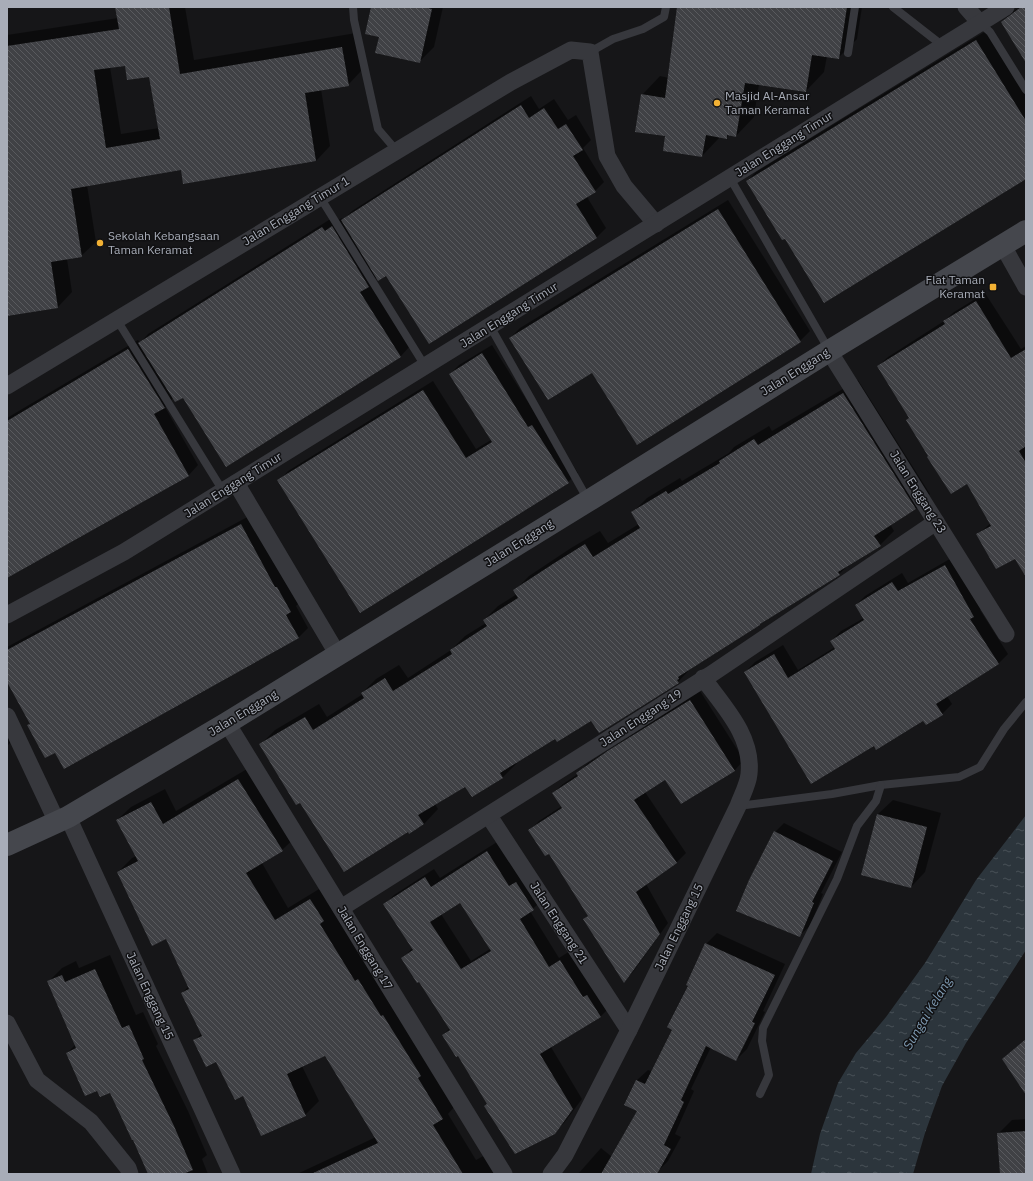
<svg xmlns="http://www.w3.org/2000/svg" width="1033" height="1181" font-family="'IBM Plex Sans',sans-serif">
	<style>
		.water { fill: url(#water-ripples) }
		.shadow { fill: #0007; fill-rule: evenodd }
		.building { fill: url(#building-back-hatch); fill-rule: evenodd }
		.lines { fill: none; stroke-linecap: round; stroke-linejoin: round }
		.service { stroke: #37383d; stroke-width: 8 }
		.minor { stroke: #37383d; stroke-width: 17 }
		.secondary { stroke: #45474d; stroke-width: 22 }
		.poi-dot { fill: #f2b134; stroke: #111113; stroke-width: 1.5 }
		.labels { text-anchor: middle; stroke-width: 3; stroke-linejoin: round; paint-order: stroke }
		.poi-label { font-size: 12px; fill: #a8adb8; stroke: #111113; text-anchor: start }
		.street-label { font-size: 12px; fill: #a8adb8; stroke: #111113 }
		.water-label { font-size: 13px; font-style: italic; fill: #7f9bb3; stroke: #111113 }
	</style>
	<defs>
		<pattern id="water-ripples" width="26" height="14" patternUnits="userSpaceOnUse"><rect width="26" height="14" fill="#2c353c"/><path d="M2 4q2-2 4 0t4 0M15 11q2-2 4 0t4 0" fill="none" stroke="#485056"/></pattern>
		<pattern id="building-back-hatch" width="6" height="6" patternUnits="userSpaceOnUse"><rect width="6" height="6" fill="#404145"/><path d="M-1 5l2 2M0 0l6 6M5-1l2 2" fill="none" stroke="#595a5e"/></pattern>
	</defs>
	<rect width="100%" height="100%" fill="#161618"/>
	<path class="water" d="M1026,815V950L966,1043L942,1086L925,1133L913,1174H811L820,1134L838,1083L856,1053L886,1017L925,963L976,880Z"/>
	<g class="shadow">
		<path d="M116,7H185L194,60L356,33L362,70L348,85L321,89L330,146L316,161L182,169L87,185L96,242L81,256L67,259L72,292L58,307L7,315V35L118,18ZM126,65L150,75L159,128L121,134L110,67Z"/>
		<path d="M372,7H443L434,47L419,62L380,36Z"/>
		<path d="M678,7H862L857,39L839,57L827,56L824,72L806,91L759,84L754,117L736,136L729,135L726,138L720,137L702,156L666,135L642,95L660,76L669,78Z"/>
		<path d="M1020,7H1026V61L1002,22L1011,13Z"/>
		<path d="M986,31L1026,96V178L785,238L747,181L756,172Z"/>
		<path d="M531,96L539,109L554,99L568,120L576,115L591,140L583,148L604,182L595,191L587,197L606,228L597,237L430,342L386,274L377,277L370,284L410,346L401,356L227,465L183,396L173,398L165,407L198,465L189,475L7,577V418L138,340L140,343L148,334L332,218L334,222L342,218L343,220L352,211Z"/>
		<path d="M728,200L810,331L800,341L638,444L592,372L510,338L520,328Z"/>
		<path d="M985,293L1021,349L1026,346V575L1016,557L977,535L991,523L967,482L929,455L910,417L878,366L888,357L944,321L954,312Z"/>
		<path d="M492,345L538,418L542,416L578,473L568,482L279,481L288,471L433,381L476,449L491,440L450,374L459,365Z"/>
		<path d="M858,380L930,494L916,509L890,524L894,531L880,545L851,563L839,574L765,619L760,624L692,667L678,682L599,732L592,720L556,737L516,762L517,763L503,777L472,796L466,786L435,804L438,809L424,824L409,833L408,831L301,801L261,744L275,730L319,704L327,717L363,694L362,693L376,679L399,665L408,678L451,650L465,636L486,623L484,620L498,606L517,594L515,590L529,576L571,548L600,531L608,543L639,524L632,513L647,498L680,478L682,481L729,453L734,447L769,426L772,431Z"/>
		<path d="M251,515L300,602L296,606L308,628L299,637L64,767L55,751L28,726L30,723L7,680V647Z"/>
		<path d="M955,556L983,607L980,610L1008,654L998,664L947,696L952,704L942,714L926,724L923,719L874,744L745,672L755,662L783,645L798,670L835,647L831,641L841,631L864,618L856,605L865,596L902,573L908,583Z"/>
		<path d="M700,691L744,760L735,770L682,803L666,778L645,792L686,853L676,863L646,884L668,923L633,972L624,981L584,919L589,915L549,852L529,831L539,821L562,806L553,793L563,784L578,774L587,764Z"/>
		<path d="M7,708L19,735L7,746Z"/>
		<path d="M252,766L296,837L282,850L262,863L288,908L324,886L456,1105L448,1114L476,1160L489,1153L500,1174H297L376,1137L325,1054L302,1066L319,1101L305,1115L243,1095L217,1061L195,1040L201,1034L182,993L189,986L166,938L118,872L132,858L136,856L117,820L131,807L165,789L176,811Z"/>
		<path d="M893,800L941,813L925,872L911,887L862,874L878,814Z"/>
		<path d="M784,823L842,852L821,893L823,894L810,926L800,935L775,832Z"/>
		<path d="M497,842L543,900L530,911L559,958L570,951L610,1007L600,1017L551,1047L582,1099L564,1123L554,1133L488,1103L458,1054L443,1035L450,1028L419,980L402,958L413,948L385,904L394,895L434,869L440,878ZM460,902L490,949L471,961L441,914Z"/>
		<path d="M717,933L785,964L763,1011L765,1012L747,1049L736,1060L711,1047L691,1089L694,1091L675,1134L681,1137L668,1161L657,1172L638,1110L636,1081L648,1070L653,1072L674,1029L706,944Z"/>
		<path d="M110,955L136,1015L143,1012L158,1044L156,1046L188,1111L207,1155L202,1159L208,1174H149L110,1092L98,1090L67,1053L76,1044L48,982L62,968L76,961L79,968Z"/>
		<path d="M1026,1119V1174H1001L998,1134L1012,1120Z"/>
		<path d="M601,1148L633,1174H578Z"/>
	</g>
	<g class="building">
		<path d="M115,7H169L180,74L342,47L349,86L305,93L316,161L183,184L181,170L71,189L82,257L51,262L58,308L7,316V46L119,29ZM125,66L127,80L149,77L160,139L106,148L94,70Z"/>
		<path d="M371,7H422L432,9L420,63L375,53L379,37L365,34Z"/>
		<path d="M677,7H847L839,59L812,55L806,92L745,83L736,137L727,135V139L706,135L702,157L663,151L665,136L635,132L641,94L665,98Z"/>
		<path d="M1021,7H1026V63L1001,22Z"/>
		<path d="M976,40L1026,121V179L824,303L785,239L782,240L746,181Z"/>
		<path d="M521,105L529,118L544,108L558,129L566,124L583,150L573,156L596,192L576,204L597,238L429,344L386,276L378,281L341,220Z"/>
		<path d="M718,209L801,342L637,445L592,373L548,400L509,338Z"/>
		<path d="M332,226L369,287L360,292L401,357L226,467L183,398L175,402L138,343L322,227L325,231Z"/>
		<path d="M976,301L1011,358L1026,349V446L1019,451L1026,463V577L1015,559L996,569L976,534L991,526L967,484L951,494L927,457L928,456L906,420L909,418L877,366L945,324L943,321Z"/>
		<path d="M128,349L165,408L154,414L189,476L7,578V421Z"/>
		<path d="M482,353L528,427L532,425L569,483L360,613L277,480L423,390L466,458L492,442L449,374Z"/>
		<path d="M843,393L916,509L874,536L881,546L838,572L840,575L760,624V625L678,677L679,679L677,680L679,683L599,733L591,721L557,742L555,739L500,773L503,778L472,797L465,787L418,815L424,824L409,834L408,832L344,872L300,803L296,805L259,744L305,717L313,730L364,698L361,693L385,678L393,691L452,654L450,650L487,626L483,620L518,598L513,590L556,562L585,544L593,557L640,528L631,512L666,491L668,494L720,463L719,461L754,439L758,445Z"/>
		<path d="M241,524L275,587H277L291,612L286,615L299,638L64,769L55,753L45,758L27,725L30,724L7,682V650Z"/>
		<path d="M945,565L974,617L970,619L999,664L936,704L943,715L926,725L923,721L876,750L874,746L811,784L744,672L774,654L788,678L835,649L830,641L864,620L855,605L892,582L898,591Z"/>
		<path d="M690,700L735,771L681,804L665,780L634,800L677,863L636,892L660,934L624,983L583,919L588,916L549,854L545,856L528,830L562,808L552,793L578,776L576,773L609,750Z"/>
		<path d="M238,779L283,851L246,873L275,920L310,899L324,921L320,924L355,981L358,979L381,1016L383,1015L421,1076L418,1078L443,1119L433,1125L463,1174H311L378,1143L325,1056L287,1074L306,1116L261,1136L243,1096L235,1100L216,1062L206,1067L193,1040L202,1036L181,993L189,989L166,939L152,946L117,872L138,861L116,820L151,802L163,824Z"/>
		<path d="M877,814L927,827L911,888L861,875Z"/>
		<path d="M774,831L833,861L812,902L814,903L800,937L736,911L749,880Z"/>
		<path d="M487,851L509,886L516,882L534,910L520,919L549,967L560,960L583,997L587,995L601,1017L540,1054L573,1109L555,1134L515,1154L484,1106L487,1104L458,1056L456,1057L442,1035L450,1030L419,982L417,983L401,958L413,950L383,904L425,877L431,887ZM460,903L491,951L461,969L430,922Z"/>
		<path d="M705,943L775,975L752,1022L755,1023L736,1061L706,1046L681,1100L684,1102L664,1145L671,1149L657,1174H601L637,1111L624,1105L636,1080L645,1084L672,1030L667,1027L688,986L686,985Z"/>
		<path d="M95,969L122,1028L129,1025L144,1059L142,1060L174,1126L193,1170L183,1174H148L133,1140H132L110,1093L100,1097L97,1091L85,1096L66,1053L76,1048L47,981L62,975L65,982Z"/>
		<path d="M1026,1039V1095L1002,1059Z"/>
		<path d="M1026,1131V1174H1000L997,1133Z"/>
	</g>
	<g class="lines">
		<g class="service">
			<path d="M353,7L354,20L378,129L396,150"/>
			<path d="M893,7L943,46"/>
			<path d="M980,23L990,32L1026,90"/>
			<path d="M590,52L613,39L643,29L664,17L666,7"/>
			<path d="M848,53L855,7"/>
			<path d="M730,178L829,350"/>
			<path d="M320,197L425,366"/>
			<path d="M117,320L223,491"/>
			<path d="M490,326L588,500"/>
			<path d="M738,806L832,794L881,785L959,777L980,767L1004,729L1026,702"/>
			<path d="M760,1094L769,1075L762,1041L763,1028L837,879L857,826L876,801L881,785"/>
		</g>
		<g class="minor">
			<path d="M966,7L980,23"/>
			<path d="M1003,246L1026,287"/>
			<path d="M829,351L1006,634"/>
			<path d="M7,386L511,82L571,50L590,52L607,156L624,186L656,224"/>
			<path d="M236,483L338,655"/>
			<path d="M7,615L124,552L1006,7"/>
			<path d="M7,716L57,822"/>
			<path d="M227,723L504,1174"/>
			<path d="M489,816L629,1030"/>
			<path d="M68,817L232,1174"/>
			<path d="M341,908L710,675L936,522"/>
			<path d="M7,1023L37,1080L91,1122L128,1168L130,1174"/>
			<path d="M551,1174L565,1155L629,1030L738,806C741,797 748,785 749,774C753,736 724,707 703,678"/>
		</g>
		<path class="secondary" d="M7,845L68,817L227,723L588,501L829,351L1026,231"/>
	</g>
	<g class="poi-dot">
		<circle cx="717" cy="103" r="4"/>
		<circle cx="100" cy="243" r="4"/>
		<rect x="989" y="283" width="8" height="8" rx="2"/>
	</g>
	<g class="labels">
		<g class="poi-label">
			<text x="725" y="100">Masjid Al-Ansar<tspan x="725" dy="14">Taman Keramat</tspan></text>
			<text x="108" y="240">Sekolah Kebangsaan<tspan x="108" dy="14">Taman Keramat</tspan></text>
			<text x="985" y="284" text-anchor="end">Flat Taman<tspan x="985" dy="14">Keramat</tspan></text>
		</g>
		<g class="street-label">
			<text transform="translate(784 144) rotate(-32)" y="4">Jalan Enggang Timur</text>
			<text transform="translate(296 211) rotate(-31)" y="4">Jalan Enggang Timur 1</text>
			<text transform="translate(509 315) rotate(-32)" y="4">Jalan Enggang Timur</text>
			<text transform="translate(795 372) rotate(-32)" y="4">Jalan Enggang</text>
			<text transform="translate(233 485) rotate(-32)" y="4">Jalan Enggang Timur</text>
			<text transform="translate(918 492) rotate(58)" y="4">Jalan Enggang 23</text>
			<text transform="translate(519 543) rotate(-32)" y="4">Jalan Enggang</text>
			<text transform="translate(243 713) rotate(-31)" y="4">Jalan Enggang</text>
			<text transform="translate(641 718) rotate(-33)" y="4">Jalan Enggang 19</text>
			<text transform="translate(559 923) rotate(57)" y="4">Jalan Enggang 21</text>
			<text transform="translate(679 927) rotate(-64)" y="4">Jalan Enggang 15</text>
			<text transform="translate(365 948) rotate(59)" y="4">Jalan Enggang 17</text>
			<text transform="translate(150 996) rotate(65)" y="4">Jalan Enggang 15</text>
		</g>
		<g class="water-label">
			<text transform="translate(927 1013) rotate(-59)" y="5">Sungai Kelang</text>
		</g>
	</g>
	<rect width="1033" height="1181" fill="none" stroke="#a8adb8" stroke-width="16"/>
</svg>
